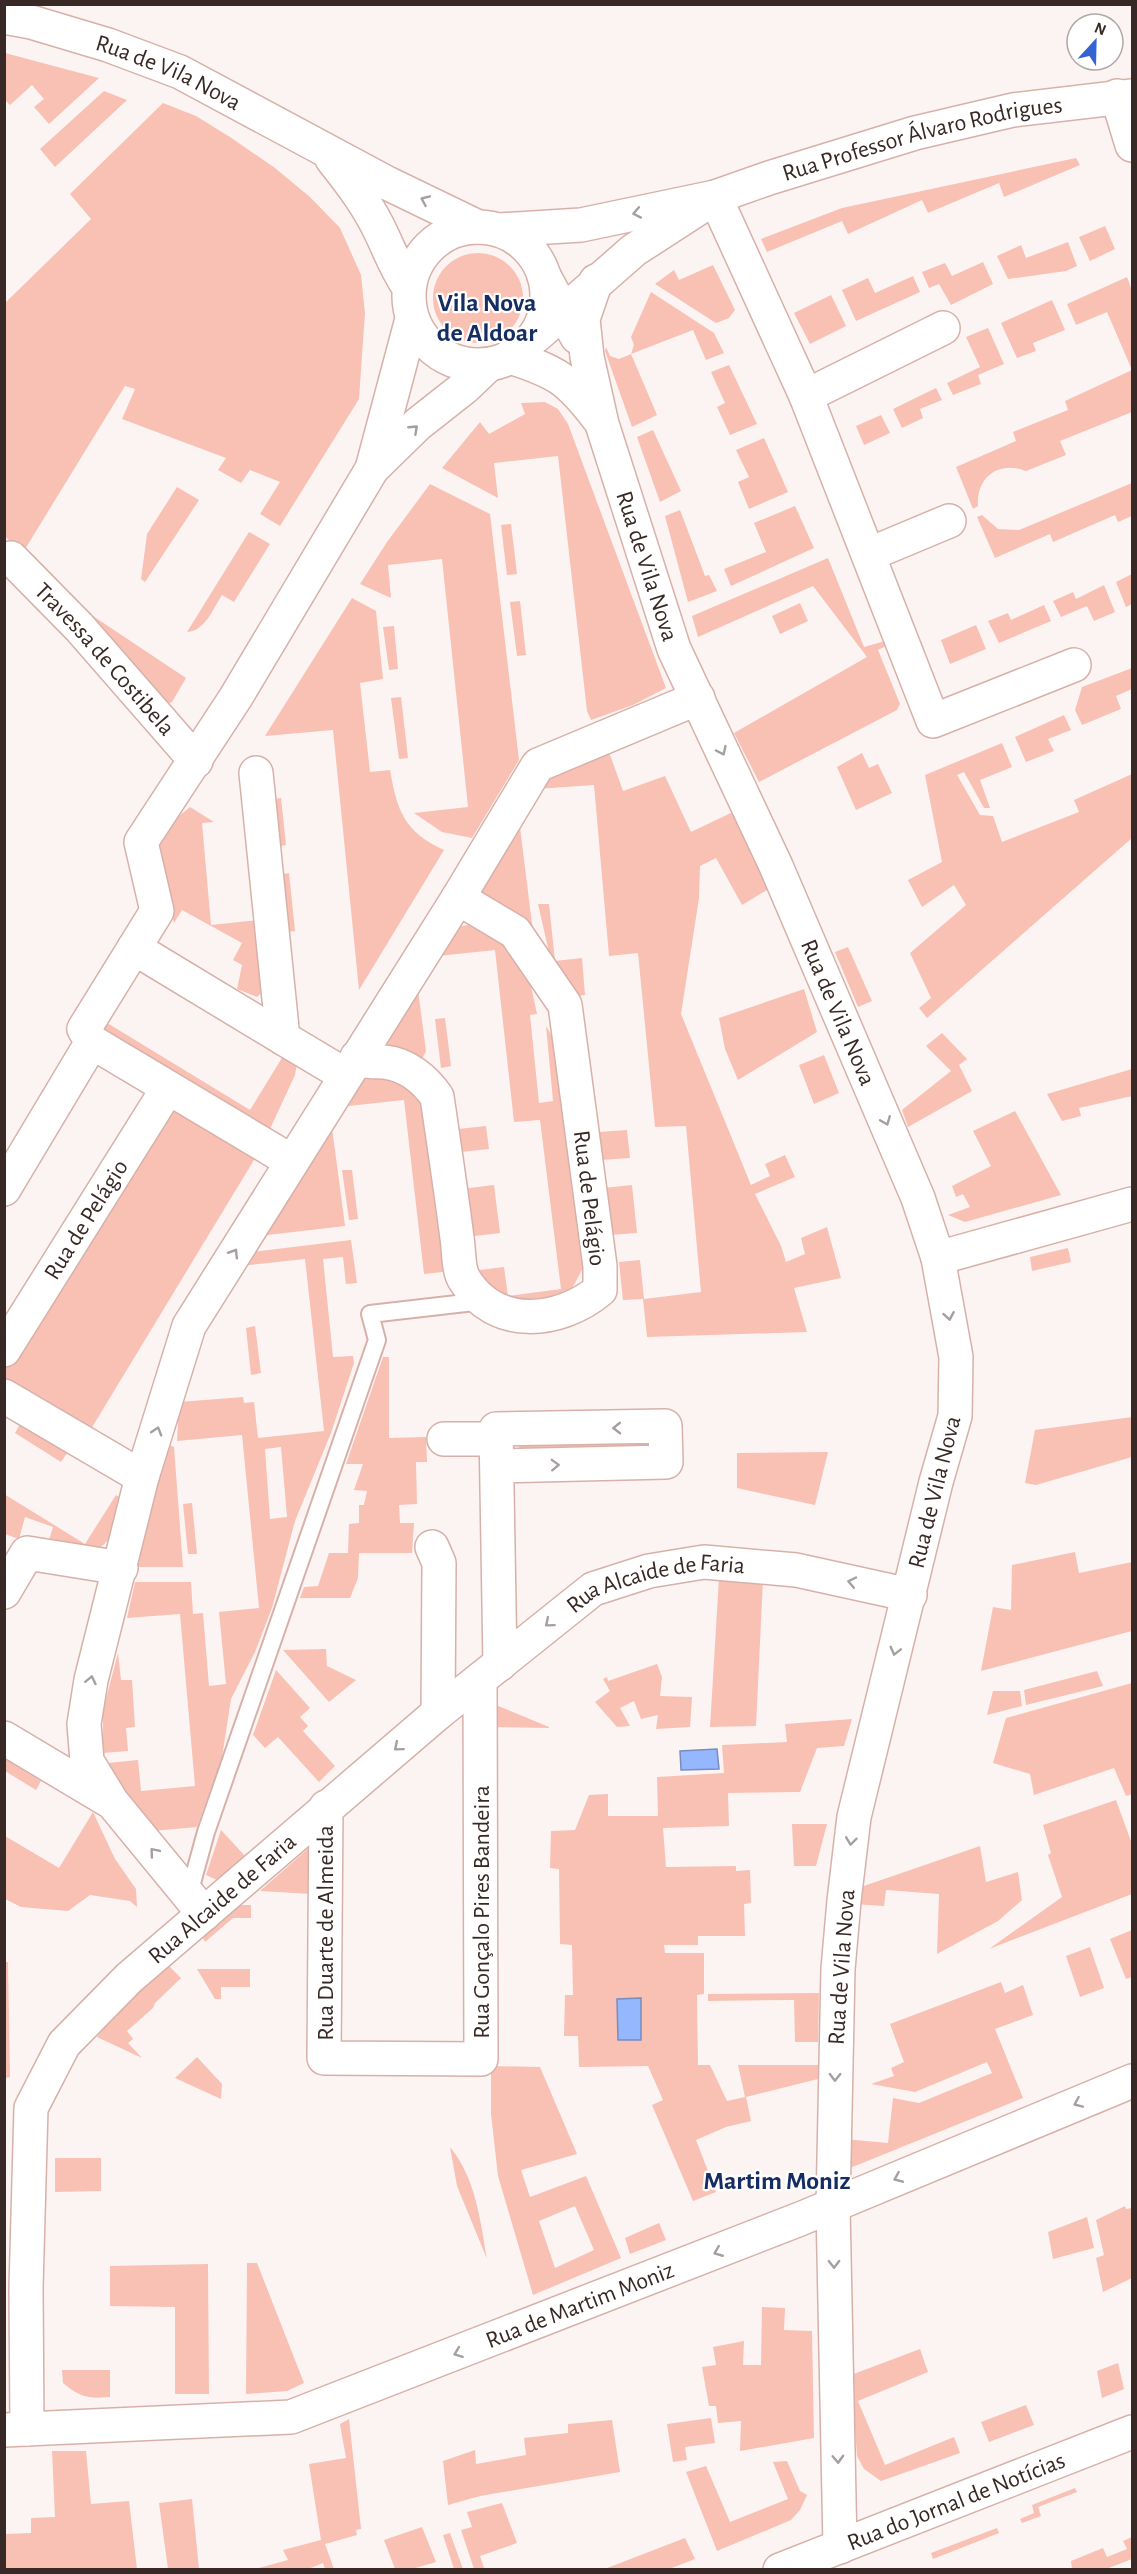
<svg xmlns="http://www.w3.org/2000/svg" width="1137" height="2574" font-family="'Alegreya Sans',sans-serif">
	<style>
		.green { fill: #f9c0b4; fill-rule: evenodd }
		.water { fill: #94b7fe; stroke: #788cbd; stroke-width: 1.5 }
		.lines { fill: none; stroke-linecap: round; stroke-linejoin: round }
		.service-casing { stroke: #d7b1a9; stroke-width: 20 }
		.minor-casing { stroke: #d7b1a9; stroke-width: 36 }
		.tertiary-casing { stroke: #d7b1a9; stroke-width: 36 }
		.service { stroke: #fff; stroke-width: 16 }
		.minor { stroke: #fff; stroke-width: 33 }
		.tertiary { stroke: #fff; stroke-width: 33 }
		.oneway { stroke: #a59f9d }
		.labels { text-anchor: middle; stroke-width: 4.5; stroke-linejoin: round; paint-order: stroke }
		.street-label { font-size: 24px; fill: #382926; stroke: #fff }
		.neighbourhood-label { font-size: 26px; font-weight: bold; fill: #162d63; stroke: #fff }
	</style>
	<rect width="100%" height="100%" fill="#fcf4f2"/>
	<g class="green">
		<path d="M5,53L99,78L49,124L34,107L44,99L32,85L10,105L5,100Z"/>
		<path d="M104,91L127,100L55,167L40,149Z"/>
		<path d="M163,103L196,116L230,137L275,168L310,197L340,228L361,275L365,313L359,399L280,526L260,514L280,482L250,470L241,483L218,470L226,458L122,419L135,389L125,386L22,554L5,536L4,304L91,219L70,194Z"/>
		<path d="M1076,158L1080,165L1004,197L999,183L928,213L922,200L848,234L842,221L767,252L761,239L842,208Z"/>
		<path d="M1105,226L1115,249L1090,261L1079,237Z"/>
		<path d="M1068,242L1077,266L1066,271L1008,279L997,256L1021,245L1026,258Z"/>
		<circle cx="478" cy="298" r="45"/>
		<path d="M983,262L993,284L951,305L939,284L929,288L922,272L945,263L952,276Z"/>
		<path d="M713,265L735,310L729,318L716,323L655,284L674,270L679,280Z"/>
		<path d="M913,276L920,292L856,321L842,290L868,278L875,293Z"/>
		<path d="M1127,277L1132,291V412L1060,441L1066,455L1026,471C999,460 976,477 978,506L973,509L956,467L1016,441L1013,432L1068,410L1065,401L1132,370L1107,312L1076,325L1067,304Z"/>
		<path d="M651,292L714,333L724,353L706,360L693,330L631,354L657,415L632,427L605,351L606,347L610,356L619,359L631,354L634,345L631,337Z"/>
		<path d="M831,295L846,326L810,344L794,313Z"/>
		<path d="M1052,300L1065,330L1033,343L1036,351L1017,358L1001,323Z"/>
		<path d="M988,328L1004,364L978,375L981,384L953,395L947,383L980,367L966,337Z"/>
		<path d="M729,365L757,424L730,435L717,407L725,403L711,372Z"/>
		<path d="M936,388L942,400L920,409L923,418L902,428L893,409Z"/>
		<path d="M545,402L558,409L568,424L666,688L633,705L591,720L587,711L558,456L494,463L498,498L442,468L480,422L489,434L525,414L521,403Z"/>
		<path d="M881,415L890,433L864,445L856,426Z"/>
		<path d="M653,430L681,491L660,502L637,437Z"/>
		<path d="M764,438L788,492L749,509L738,482L749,477L736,450Z"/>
		<path d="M1132,483V516L1118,522L1115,515L1053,542L1050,534L995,558L977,517L982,515L998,529L1019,530Z"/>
		<path d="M430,484L490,514L519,760L472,838L442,832L414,813L468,807L442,559L388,565L391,598L360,584L387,542Z"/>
		<path d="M177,487L199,500L145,582L141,579L147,534Z"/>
		<path d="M795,506L814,548L731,586L724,569L766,552L754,523Z"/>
		<path d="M680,510L705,576L709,575L717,591L688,602L665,516Z"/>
		<path d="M511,524L517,574L507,575L501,525Z"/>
		<path d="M249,532L270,544L234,602L222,595C213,609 205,631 187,632Z"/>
		<path d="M828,558L864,647L885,641L886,646L878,650L900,704L897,710L759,782L734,733L867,657L813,586L698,637L692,616Z"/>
		<path d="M1132,574V604L1126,607L1116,582Z"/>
		<path d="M1104,585L1115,612L1094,621L1087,606L1061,617L1053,601L1073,592L1076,599Z"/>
		<path d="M352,598L376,611L383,679L360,683L370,772L390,770C397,810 404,832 444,850L359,990L333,730L265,736Z"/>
		<path d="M520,601L526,655L517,656L510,602Z"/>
		<path d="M72,602L186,678L172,702L167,704Z"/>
		<path d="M800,603L808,621L780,634L772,616Z"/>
		<path d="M1044,605L1051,621L999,643L988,621L1008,613L1011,620Z"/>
		<path d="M976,625L986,649L950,664L941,640Z"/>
		<path d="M394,626L398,669L389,670L383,627Z"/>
		<path d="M1132,668V689L1116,696L1121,709L1082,725L1075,710L1082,687Z"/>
		<path d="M401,697L408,758L399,759L391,698Z"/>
		<path d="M1064,715L1071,730L1048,739L1054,751L1026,762L1015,737Z"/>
		<path d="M1002,743L1012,767L980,780L990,808H984L964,772L957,775L980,815L993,816L1002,842L1079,812L1074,800L1132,774V838L927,1018L919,1008L931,998L910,953L966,905L954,885L922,907L908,880L942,862L925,775Z"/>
		<path d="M609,752L623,791L665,776L691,832L735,811L772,887L742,905L716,858L700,866L699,898L681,1014L751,1185L770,1176L765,1164L785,1155L795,1177L755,1194L781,1246L786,1262L805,1254L801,1238L827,1227L841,1278L794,1288L807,1332L647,1337L643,1299L623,1300L619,1262L640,1260L644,1299L701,1292L686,1126L655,1127L638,953L609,956L594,785L537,789L548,778Z"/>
		<path d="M862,753L869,768L878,764L892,793L856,810L837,767Z"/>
		<path d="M281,798L286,845L276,847L272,799Z"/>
		<path d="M190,807L214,822L202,823L211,925L259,920L264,990L257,997L237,989L242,965L233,960L242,943L182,910L174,923L151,839Z"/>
		<path d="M520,827L532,924L537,939L481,892L482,885Z"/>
		<path d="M289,873L295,931L285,932L278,875Z"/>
		<path d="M538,904H549L555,961L582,958L585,995L575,996L563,972L551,961Z"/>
		<path d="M473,924L489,926L526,963L537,1014L530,1015L539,1103L553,1101L546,1026L556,1043L588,1247L583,1268L569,1294L558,1301L507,1306L471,1271L504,1267L508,1296L561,1289L540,1120L514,1122L495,950L438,956L457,927Z"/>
		<path d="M848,947L872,1001L858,1007L835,952Z"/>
		<path d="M804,989L817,1032L738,1080L725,1049L719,1018Z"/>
		<path d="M418,990L426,1051L422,1059L386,1048L384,1044Z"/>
		<path d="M99,1018L250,1110L288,1048L297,1064L295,1075L269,1131L100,1040Z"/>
		<path d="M445,1018L451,1066L441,1068L435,1019Z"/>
		<path d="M942,1033L967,1059L959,1065L972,1091L908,1127L902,1110L951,1071L926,1046Z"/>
		<path d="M824,1055L839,1093L814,1104L799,1065Z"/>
		<path d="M1132,1069V1096L1079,1108L1081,1116L1062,1121L1047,1094Z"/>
		<path d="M382,1074L422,1092L452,1271L424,1274L404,1100L339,1107L354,1083Z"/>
		<path d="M454,1094L458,1129L486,1126L489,1149L451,1153L444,1095Z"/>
		<path d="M173,1109L254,1155V1160L91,1429L5,1387L4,1365Z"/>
		<path d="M1015,1111L1061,1195L965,1222L948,1215L970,1207L963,1194L956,1197L952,1186L991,1166L973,1131Z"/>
		<path d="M331,1120L345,1226L259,1236Z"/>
		<path d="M627,1130L630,1158L601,1160L599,1132Z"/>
		<path d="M342,1170H352L358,1219L349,1220Z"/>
		<path d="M494,1185L500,1233L467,1237L461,1189Z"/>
		<path d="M632,1185L637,1233L609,1235L603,1188Z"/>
		<path d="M351,1240L357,1283L346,1284L343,1257L323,1259L333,1357L353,1356L354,1363L331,1433L295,1521L272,1608L255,1652L231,1699L222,1757L197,1827L152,1831L108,1763L138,1760L141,1791L195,1786L180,1614L127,1618L135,1582H191L193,1614L203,1613L209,1686L226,1684L219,1612L259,1608L242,1435L177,1441L179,1402L243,1397L244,1403L254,1402L258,1438L324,1431L305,1259L240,1266L251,1252ZM281,1447L287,1517L270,1519L265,1449Z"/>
		<path d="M1068,1248L1071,1262L1032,1271L1030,1257Z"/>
		<path d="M255,1326L261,1373L251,1375L246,1328Z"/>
		<path d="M383,1357H389V1438L426,1437L427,1462H416L417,1504L399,1505L400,1523H414L412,1553H359L358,1578L350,1598H300L304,1587L318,1586L329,1553H348L349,1524L359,1523V1505H364L367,1491L354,1490L363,1464H346Z"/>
		<path d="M1132,1417V1457L1036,1485L1025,1483L1035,1430Z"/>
		<path d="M22,1421L70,1449L61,1462L15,1433Z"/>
		<path d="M652,1435V1456L519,1458V1437Z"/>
		<path d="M169,1445L174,1447L183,1567H137L165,1447Z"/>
		<path d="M828,1452L815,1505L737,1488V1453Z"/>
		<path d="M4,1494L85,1544L116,1495L119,1497C112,1557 101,1553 47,1547L53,1527L25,1517L19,1539L5,1534Z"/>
		<path d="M192,1503L197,1554H188L183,1504Z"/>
		<path d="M1075,1552L1079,1573L1132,1562V1631L981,1671L993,1607L1011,1610L1012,1565Z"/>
		<path d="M719,1578L763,1579L756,1726L710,1727Z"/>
		<path d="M326,1649L327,1666L356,1680L329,1702L283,1650Z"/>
		<path d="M118,1653L121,1680H132L135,1727L126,1728L128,1751L103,1753V1710Z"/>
		<path d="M657,1664L662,1677L660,1696L692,1697L690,1727L656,1729L658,1715L641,1719L634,1701L620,1708L630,1726L617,1727L595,1702L610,1691L603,1679L607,1677L608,1681Z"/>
		<path d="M276,1670L310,1708L300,1717L308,1726L303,1731L335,1766L319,1782L278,1737L265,1748L253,1735Z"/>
		<path d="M1097,1671L1103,1686L1026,1705L1024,1690Z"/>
		<path d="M1132,1683V1794L1126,1796L1114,1768L1034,1795L1030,1774L993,1763L1006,1718Z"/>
		<path d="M993,1691H1020L1022,1706L987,1715Z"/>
		<path d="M491,1703L549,1727V1728L495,1727Z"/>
		<path d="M852,1719L844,1746L817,1748L800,1792L728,1793L729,1826L663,1828L666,1867L736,1866V1871L750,1870L751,1903L744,1904L745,1936H698V1945H664L665,1953H704V1994L697,1995L698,2065H710L727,2101L745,2097L738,2065H818V2079L746,2097L751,2121L726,2127L696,2140L716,2192L693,2201L652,2105L663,2100L648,2066L579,2067L578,2036H564L565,1995H573L572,1945L560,1944L559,1869L550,1868L551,1831L575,1830L589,1795L608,1794V1816H658L657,1777L724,1773L722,1745L787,1742L785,1724Z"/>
		<path d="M5,1759L41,1781L36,1790L5,1771Z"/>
		<path d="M1116,1800L1132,1844V1894L989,1949L1062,1897L1048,1855L1051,1853L1043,1825Z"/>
		<path d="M93,1812L115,1859L136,1889L137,1907L130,1901L90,1895L68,1911L21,1907L5,1899V1836L59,1868Z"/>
		<path d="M827,1824L816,1866H794L792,1824Z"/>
		<path d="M221,1830L246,1857L219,1881L206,1875Z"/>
		<path d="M311,1846L312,1894L260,1891Z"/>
		<path d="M980,1846L986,1882L1018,1872L1022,1900L998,1921L937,1954L939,1894L886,1890L884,1906L854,1904L855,1889Z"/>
		<path d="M234,1905H251V1918H233L205,1942L201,1934Z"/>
		<path d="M1132,1930V1977L1126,1979L1110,1939Z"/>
		<path d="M1090,1947L1104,1988L1080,1997L1066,1956Z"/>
		<path d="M4,1962H8L10,2077L5,2078Z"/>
		<path d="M167,1964L181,1978L155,2003L153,2008L127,2031L133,2039L128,2043L142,2058L97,2037L110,2019Z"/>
		<path d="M197,1969H250V1987H221V1999H215Z"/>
		<path d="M1001,1982L1005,1993L1023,1985L1033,2015L995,2029L1023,2098L850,2168L844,2139L888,2143L893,2098L919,2103L992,2073L987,2062L915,2092L871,2084L894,2076L891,2068L904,2062L890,2024Z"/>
		<path d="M819,1993L818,2042H795L794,2000L708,2001V1994Z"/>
		<path d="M197,2057L222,2084L221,2099L175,2078Z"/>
		<path d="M491,2066L540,2067L577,2154L521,2170L530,2197L586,2176L621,2258L533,2295L498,2176L491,2114ZM575,2206L594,2250L555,2268L539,2221Z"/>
		<path d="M450,2147C476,2179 480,2219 487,2259L457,2186Z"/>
		<path d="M55,2158H101V2191L55,2192Z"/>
		<path d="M1125,2206L1126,2209L1132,2208V2278L1103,2292L1096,2258L1104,2255L1096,2220Z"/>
		<path d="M1087,2217L1094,2248L1053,2259L1048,2232Z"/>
		<path d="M659,2223L666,2240L630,2254L625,2238Z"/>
		<path d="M247,2263H257L304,2383L287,2391L246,2394Z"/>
		<path d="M208,2264L209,2394H175V2307L110,2306V2266Z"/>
		<path d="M762,2307L785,2308L784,2330L812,2331L814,2438L740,2451L741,2421L718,2423L716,2406H709L702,2367L716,2365L713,2347L744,2341L743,2365H761Z"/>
		<path d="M920,2349L928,2372L858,2401L885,2465L954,2437L960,2453L881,2481L864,2469L857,2456L851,2375Z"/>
		<path d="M1118,2363L1124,2389L1102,2398L1097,2371Z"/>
		<path d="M62,2370H110V2397C89,2399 79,2397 63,2383Z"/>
		<path d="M1026,2405L1034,2425L989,2442L981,2422Z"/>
		<path d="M711,2418L715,2443L685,2447L687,2460L673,2462L667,2424Z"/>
		<path d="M349,2419L361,2529L356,2530L357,2535L325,2544L334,2569H325L323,2563L308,2569H255L288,2560L283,2550L321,2540L309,2464L346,2458L340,2424Z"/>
		<path d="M612,2420L620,2472L480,2496L448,2505L443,2461L475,2450L476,2464L526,2455L524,2438L568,2433V2424Z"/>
		<path d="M52,2451H86L91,2504L129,2501L137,2569H6L5,2534L31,2533V2518L55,2517Z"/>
		<path d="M787,2461L800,2491L807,2495L800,2510L791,2520L717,2551L686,2472L706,2466L730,2522L788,2499L773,2462Z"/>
		<path d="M1075,2488L1077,2492L1038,2507L1041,2516L1022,2523L1020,2519L1034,2513L1032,2505Z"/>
		<path d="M192,2499L199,2569H168L159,2503Z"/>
		<path d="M502,2503L517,2543L480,2556L484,2568L474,2569L461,2530L472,2527L467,2512Z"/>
		<path d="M422,2527L436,2562L412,2569H395L384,2540Z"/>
		<path d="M997,2528L999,2533L933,2559L931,2553Z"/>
		<path d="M450,2533L463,2569H454L443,2535Z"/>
		<path d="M1132,2537V2559L1106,2569H1072L1071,2561L1103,2548L1107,2557L1127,2549L1123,2541Z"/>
		<path d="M685,2538L695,2559L669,2569L607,2568Z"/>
	</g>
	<g class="water">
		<path d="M717,1749L719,1769L681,1770L680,1751Z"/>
		<path d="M641,1998V2040H618L617,1999Z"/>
	</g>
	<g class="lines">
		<defs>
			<path id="service" d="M189,1894L206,1832L377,1340L370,1314L483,1301"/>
			<g id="minor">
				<path id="s1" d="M4,17L31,22L108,45L180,72L387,183L478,227"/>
				<path d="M1117,96L1132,145"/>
				<path d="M332,159C352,184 370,208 383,237C391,254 397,270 408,286"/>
				<path d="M715,197L806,396L933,721L1074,665"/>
				<path d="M544,276L577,337"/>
				<path id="s2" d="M596,281L583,319L587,357L602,424L674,649L776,866L918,1198L938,1258L956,1357L955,1416L936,1482L854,1817L844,1901L838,1969L833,2206L840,2547"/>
				<path d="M510,357C557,372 568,379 598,418"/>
				<path d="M806,396L943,328"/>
				<path d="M372,469L412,319"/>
				<path d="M870,554L949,521"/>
				<path id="s3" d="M11,558L79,627L196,761"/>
				<path d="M256,773L283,1038L345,1075"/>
				<path d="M134,948L283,1038"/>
				<path d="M357,1057C365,1063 374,1061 384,1062C406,1064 425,1079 437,1097C444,1144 451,1191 457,1238C459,1250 458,1269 464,1279C495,1330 559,1324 600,1290V1266L565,1005L515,932L458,898"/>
				<path d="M291,1161L92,1042L84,1029L157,911L141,842L236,697L372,469L418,424L465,387L488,365"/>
				<path d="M4,1189L92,1042"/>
				<path d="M938,1258L1132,1204"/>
				<path id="s4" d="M4,1350L168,1088"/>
				<path d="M4,1396L142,1477"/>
				<path d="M444,1439H496"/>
				<path d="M497,1466L666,1462L665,1426L496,1429L500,1664"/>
				<path d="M432,1547L439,1563L438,1713"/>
				<path d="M4,1592L27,1553L121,1568"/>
				<path d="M4,1738L108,1800"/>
				<path d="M326,1807L324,2058L481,2059L480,1680"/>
				<path d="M204,1914L112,1802L87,1761L84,1724L91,1680L142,1477L189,1326L458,898L538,765L698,698"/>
				<path id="s5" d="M27,2429L26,2288L31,2108L64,2044L129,1978L438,1713L593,1589L649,1571L704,1562L796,1570L910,1595"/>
			</g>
			<g id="tertiary">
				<circle cx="478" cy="296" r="69"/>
				<path id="s6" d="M499,230L581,225L715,197L769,178L915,133L1013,110L1132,96"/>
				<path d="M537,335L634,250L699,208"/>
				<path id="s7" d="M4,2430L291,2417L800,2219L1132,2081"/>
				<path id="s8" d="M780,2570L1132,2432"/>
			</g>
		</defs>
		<use href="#service" class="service-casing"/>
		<use href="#minor" class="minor-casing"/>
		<use href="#tertiary" class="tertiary-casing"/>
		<use href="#service" class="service"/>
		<use href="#minor" class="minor"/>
		<use href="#tertiary" class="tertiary"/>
	</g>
	<defs><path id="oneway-chevron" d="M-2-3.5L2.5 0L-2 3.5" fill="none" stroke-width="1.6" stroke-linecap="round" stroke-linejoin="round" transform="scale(1.5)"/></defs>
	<g class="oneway">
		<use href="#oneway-chevron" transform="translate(425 200) rotate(-156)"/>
		<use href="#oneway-chevron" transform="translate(637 213) rotate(169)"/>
		<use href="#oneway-chevron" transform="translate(414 429) rotate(-43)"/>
		<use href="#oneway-chevron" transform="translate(722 751) rotate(65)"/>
		<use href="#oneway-chevron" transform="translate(886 1121) rotate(68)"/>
		<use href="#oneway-chevron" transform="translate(234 1253) rotate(-58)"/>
		<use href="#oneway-chevron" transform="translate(949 1316) rotate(80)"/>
		<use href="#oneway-chevron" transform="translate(617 1428) rotate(179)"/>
		<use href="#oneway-chevron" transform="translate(157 1431) rotate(-73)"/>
		<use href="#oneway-chevron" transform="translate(555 1465) rotate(-2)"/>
		<use href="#oneway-chevron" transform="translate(852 1582) rotate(-168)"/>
		<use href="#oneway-chevron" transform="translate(549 1623) rotate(140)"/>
		<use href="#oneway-chevron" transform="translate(895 1651) rotate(104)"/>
		<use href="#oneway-chevron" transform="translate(91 1680) rotate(-78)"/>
		<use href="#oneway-chevron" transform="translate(398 1747) rotate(140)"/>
		<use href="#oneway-chevron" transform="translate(851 1841) rotate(97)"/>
		<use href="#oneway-chevron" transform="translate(154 1852) rotate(-130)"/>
		<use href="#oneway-chevron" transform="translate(835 2077) rotate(91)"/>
		<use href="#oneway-chevron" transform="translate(1078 2103) rotate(157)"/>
		<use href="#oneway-chevron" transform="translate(898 2178) rotate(157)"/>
		<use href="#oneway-chevron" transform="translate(718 2252) rotate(158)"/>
		<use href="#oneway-chevron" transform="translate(834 2264) rotate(89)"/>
		<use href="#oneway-chevron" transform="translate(458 2353) rotate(159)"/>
		<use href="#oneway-chevron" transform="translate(838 2459) rotate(88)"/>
	</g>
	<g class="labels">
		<g class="street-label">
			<text dy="8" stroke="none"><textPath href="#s1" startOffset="174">Rua de Vila Nova</textPath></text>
			<text dy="8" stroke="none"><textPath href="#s6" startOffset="435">Rua Professor Álvaro Rodrigues</textPath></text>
			<text dy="8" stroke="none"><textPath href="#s2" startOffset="296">Rua de Vila Nova</textPath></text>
			<text dy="8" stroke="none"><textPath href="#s3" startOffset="138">Travessa de Costibela</textPath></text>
			<text dy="8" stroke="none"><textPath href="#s2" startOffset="782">Rua de Vila Nova</textPath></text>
			<text transform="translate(590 1198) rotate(83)" y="8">Rua de Pelágio</text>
			<text dy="8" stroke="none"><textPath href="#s4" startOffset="154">Rua de Pelágio</textPath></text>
			<text transform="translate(934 1492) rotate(-76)" y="8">Rua de Vila Nova</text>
			<text dy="8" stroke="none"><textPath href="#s5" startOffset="1154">Rua Alcaide de Faria</textPath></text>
			<text dy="8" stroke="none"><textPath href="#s5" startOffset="608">Rua Alcaide de Faria</textPath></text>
			<text transform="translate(481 1912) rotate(-90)" y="8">Rua Gonçalo Pires Bandeira</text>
			<text transform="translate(325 1933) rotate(-90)" y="8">Rua Duarte de Almeida</text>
			<text transform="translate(841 1967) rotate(-86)" y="8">Rua de Vila Nova</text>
			<text dy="8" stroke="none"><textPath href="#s7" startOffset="597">Rua de Martim Moniz</textPath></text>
			<text dy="8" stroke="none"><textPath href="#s8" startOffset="189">Rua do Jornal de Notícias</textPath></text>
		</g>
		<g class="neighbourhood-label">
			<text x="487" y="311">Vila Nova<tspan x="487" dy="30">de Aldoar</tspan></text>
			<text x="777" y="2189">Martim Moniz</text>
		</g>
	</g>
	<rect width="1137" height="2574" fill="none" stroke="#382926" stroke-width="12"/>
	<g transform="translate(1095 42) rotate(22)"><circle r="28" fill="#ffffff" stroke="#afa9a8" stroke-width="1.5"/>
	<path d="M0-4.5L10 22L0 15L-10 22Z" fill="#3463d3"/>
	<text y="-9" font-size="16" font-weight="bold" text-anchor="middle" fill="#382926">N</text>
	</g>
</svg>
